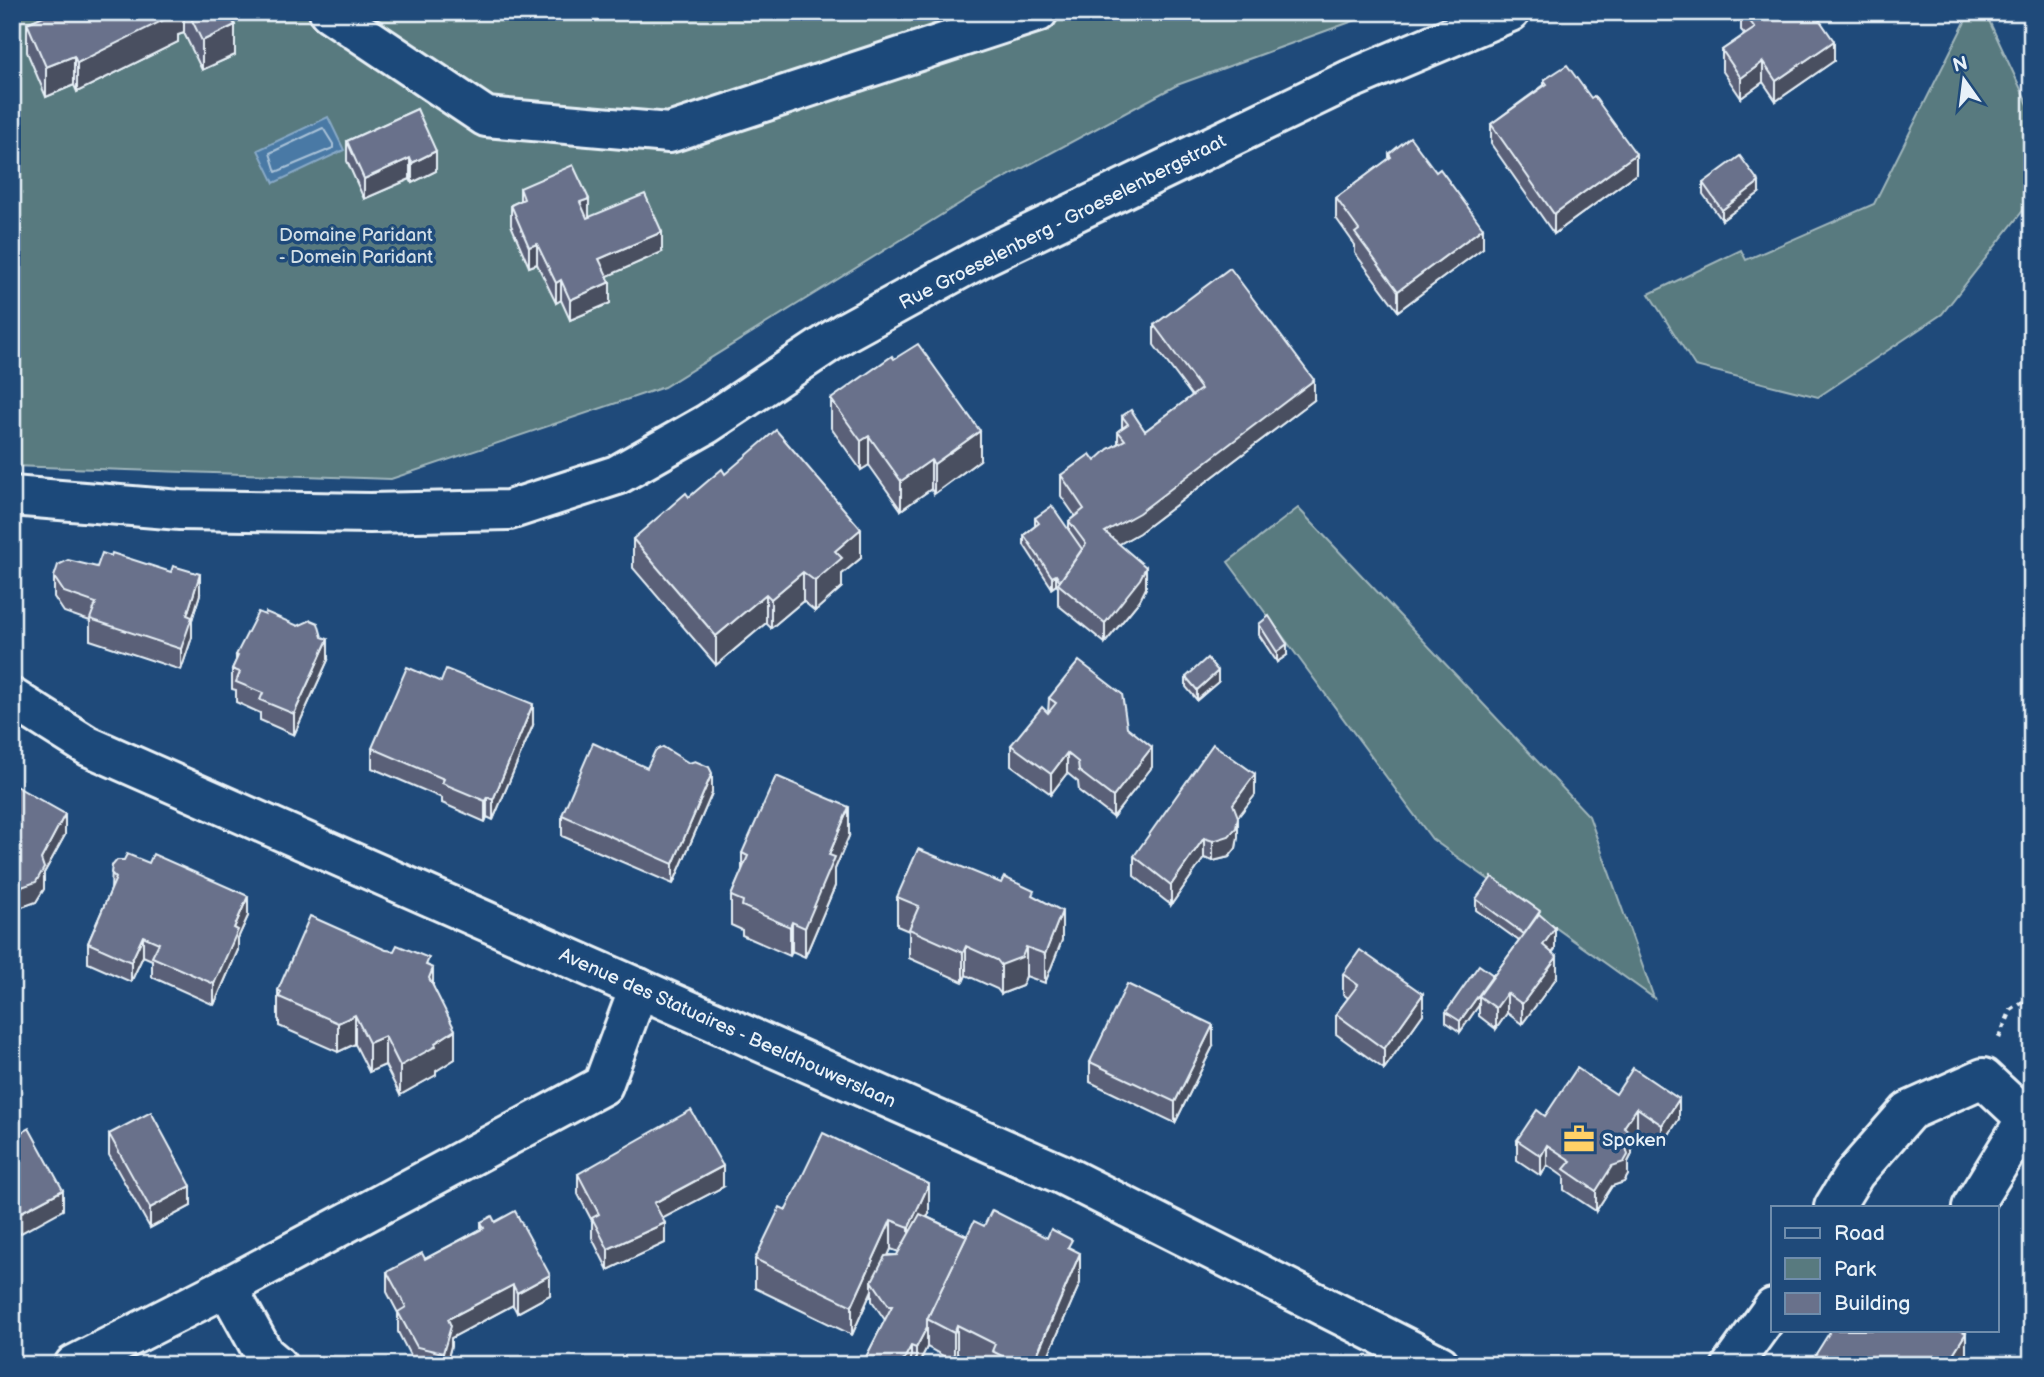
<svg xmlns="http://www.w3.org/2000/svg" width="2044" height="1377" font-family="'Balsamiq Sans',sans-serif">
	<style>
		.green { fill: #587a7f; stroke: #a0b6bc; stroke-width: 2 }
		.water { fill: #4879a5; stroke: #88a9c6; stroke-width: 2 }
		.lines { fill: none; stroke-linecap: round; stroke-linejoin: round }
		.shore { stroke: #a8c1d7; stroke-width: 2 }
		.minor-casing { stroke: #e8f1f8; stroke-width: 44 }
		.path { stroke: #e8f1f8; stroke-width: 4.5; stroke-dasharray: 5 5; stroke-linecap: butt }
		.minor { stroke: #1f4a7a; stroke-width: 38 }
		.wall { fill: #5a6178; stroke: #e8f1f8; stroke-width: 2; fill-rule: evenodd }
		.shaded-wall { fill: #4a4f61; stroke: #e8f1f8; stroke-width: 2 }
		.building { fill: #69718b; stroke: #e8f1f8; stroke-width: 2 }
		.labels { text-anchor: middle; stroke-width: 7; stroke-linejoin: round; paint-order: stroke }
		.street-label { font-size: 19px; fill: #e8f1f8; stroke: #1f4a7a }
		.park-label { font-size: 19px; fill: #d2dfe6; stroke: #1f4a7a }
		.poi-label { font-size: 19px; fill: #e8f1f8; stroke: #1f4a7a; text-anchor: start }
	</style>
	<rect width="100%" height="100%" fill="#1f4a7a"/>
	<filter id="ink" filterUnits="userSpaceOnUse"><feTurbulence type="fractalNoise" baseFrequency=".0143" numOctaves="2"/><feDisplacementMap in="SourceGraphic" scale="14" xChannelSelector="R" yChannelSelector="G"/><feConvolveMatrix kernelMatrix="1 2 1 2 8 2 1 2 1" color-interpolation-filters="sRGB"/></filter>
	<g filter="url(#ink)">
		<g class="green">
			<path d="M12,12H1378L1177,85L975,194L664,387L391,479L12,466Z"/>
			<path d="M1970,12H1985L2032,113V199L1942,314L1818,397L1695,366L1649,294L1741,250L1746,260L1874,204Z"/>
			<path d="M1298,508L1589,816L1654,998L1432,839L1228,562Z"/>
		</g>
		<path class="water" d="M328,117L344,150L274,183L258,150Z"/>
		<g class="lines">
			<path class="shore" d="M323,128L333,144V148L276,172L270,153Z"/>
			<defs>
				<g id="minor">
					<path d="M329,12L486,117L669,133L1038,12"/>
					<path d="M12,496L180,510L370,513L509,510L617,475L707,424L845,332L984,256L1349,80L1510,12"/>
					<path d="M12,698L88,746L1061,1174L1440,1365"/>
					<path d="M1834,1207L1855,1173L1909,1111L1983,1078L2032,1124"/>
					<path d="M1972,1207L2026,1119"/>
					<path d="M227,1287L264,1354L277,1365"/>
					<path d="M74,1365L227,1287L603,1085L639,988"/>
					<path d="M1732,1365L1773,1308"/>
				</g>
			</defs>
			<use href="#minor" class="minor-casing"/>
			<path class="path" d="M1999,1038L2011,1010L2032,996"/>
			<use href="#minor" class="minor"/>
		</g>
		<g class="wall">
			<path d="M40,12H228L235,55L202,70L184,33L178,35V42L77,92L74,85L46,97L27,52V23L42,17Z"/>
			<path d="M1741,12H1814L1834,61L1776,101L1763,82L1741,98L1722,70V50L1745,34L1741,30Z"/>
			<path d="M1544,80L1636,174L1554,234L1491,144V124L1544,85Z"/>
			<path d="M417,109L436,171L412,183L410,179L364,199L347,161V141Z"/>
			<path d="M1389,154L1483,248L1398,311L1355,253V245L1336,218V198L1389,159Z"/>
			<path d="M1703,183L1759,193L1722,220L1703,194Z"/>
			<path d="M520,188L589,217L662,252L607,276L610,303L570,320L561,300L556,303L537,264L529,267L511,225V205L520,201Z"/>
			<path d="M1154,325L1314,400L1139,533L1119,544L1146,588L1140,600L1105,643L1058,605V587L1056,585L1052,588L1024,545V535L1035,526V518L1069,530V521L1075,516L1061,496V475L1095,461L1118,443V431L1122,428V416L1145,431L1192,396L1154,345Z"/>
			<path d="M831,399L980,460L934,494L931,489L901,510L869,465L861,470L831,428Z"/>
			<path d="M725,474L861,558L842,574V587L815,611L803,601L771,628L766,623L716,665L633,568V539L689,497Z"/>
			<path d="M54,577L200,594L192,620V637L181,670L90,640V621L64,612L54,597Z"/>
			<path d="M1259,624L1287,655L1277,662L1259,635Z"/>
			<path d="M236,655L328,660L294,735L260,720V713L236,702V690L232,689V669L236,661Z"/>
			<path d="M1186,677L1218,682L1197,700L1186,687Z"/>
			<path d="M1049,698L1127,727L1152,767L1113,817L1079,791L1078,782L1067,773L1051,794L1011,765V745L1048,713Z"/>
			<path d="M533,725L493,820L487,817L485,822L442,803V798L372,768V748Z"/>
			<path d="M647,768L712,793L673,884L562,836V815Z"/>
			<path d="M12,784L65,835L44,873V889L36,902L19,908L12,904Z"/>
			<path d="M1255,795L1238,817V837L1236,848L1229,857L1213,861L1204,858L1171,905L1134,876V856Z"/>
			<path d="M849,836L835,869V886L805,957L792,951L790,956L742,935V930L731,925V896L742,871V853Z"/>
			<path d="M112,866L248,916L238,938V950L214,1005L152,977V960L143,956L131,982L88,963V943L111,890Z"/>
			<path d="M897,897H1034L1062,940L1045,983L1026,976L1022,986L1001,994L997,989L966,975L963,982L909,958V931L897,926Z"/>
			<path d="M1476,899L1540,915L1555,949L1552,953L1557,977L1522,1024L1507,1013L1496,1029L1479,1016V1005L1460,1032L1446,1022V1012L1493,977L1519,941L1476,910Z"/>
			<path d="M386,950L429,966L433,986L455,1059L436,1071V1075L400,1095L385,1065L369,1072L355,1044L338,1052L279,1026V1020L278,1019V990Z"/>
			<path d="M1343,974L1423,1014L1384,1069L1336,1034V1014L1348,998L1343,994Z"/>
			<path d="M1213,1046L1175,1123L1090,1082V1062Z"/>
			<path d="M1616,1094L1679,1119L1662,1145L1637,1129L1632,1135V1154L1628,1162V1175L1624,1182L1612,1186L1596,1211L1564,1190V1177L1547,1165L1541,1176L1517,1160V1140L1545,1116Z"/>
			<path d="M109,1134L191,1206L150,1228L109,1155Z"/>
			<path d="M578,1174L723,1187L662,1218L665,1243L608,1270L592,1238V1221L578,1194Z"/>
			<path d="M786,1210L929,1213L927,1217L967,1236L984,1226L1072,1249L1080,1283L1044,1365H978L957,1354L954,1362L927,1347L918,1365H862L885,1320L872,1301V1290L852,1335L755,1288V1259ZM891,1249L899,1252L897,1255H888Z"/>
			<path d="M481,1222H495L550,1295L517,1313L513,1305L451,1338V1346L446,1365H415L398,1332V1313L387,1292V1272L425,1259L481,1229Z"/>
		</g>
		<g class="shaded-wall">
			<path d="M175,12H184V33L178,35V42L77,92V63Z"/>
			<path d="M235,25V55L202,70V41Z"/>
			<path d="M1834,41V61L1776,101V81Z"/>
			<path d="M74,56V85L46,97V67Z"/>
			<path d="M1763,62V82L1741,98V78Z"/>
			<path d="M436,151V171L412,183V163Z"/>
			<path d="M1636,154V174L1554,234V214Z"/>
			<path d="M410,158V179L364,199V179Z"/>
			<path d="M1759,182V193L1722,220V210Z"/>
			<path d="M589,199V219L580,223V202Z"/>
			<path d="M1483,228V248L1398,311V291Z"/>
			<path d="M662,232V252L599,280V259Z"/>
			<path d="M537,244V264L529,267V247Z"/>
			<path d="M561,280V300L556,303V283Z"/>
			<path d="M610,282V303L570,320V300Z"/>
			<path d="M1314,380V400L1139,533L1105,552V532Z"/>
			<path d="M980,431V460L934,494V464Z"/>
			<path d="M869,436V465L861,470V441Z"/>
			<path d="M931,460V489L901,510V481Z"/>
			<path d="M861,529V558L842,574V587L815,611V581L835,551Z"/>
			<path d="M1146,567V588L1140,600L1105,643V623Z"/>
			<path d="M803,572V601L771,628V599Z"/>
			<path d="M200,574V594L192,620V637L181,670V649L187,615Z"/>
			<path d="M1056,575V585L1052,588V577Z"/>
			<path d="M766,594V623L716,665V636Z"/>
			<path d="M328,639V660L294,735V714Z"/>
			<path d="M1287,644V655L1277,662V652Z"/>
			<path d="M1218,671V682L1197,700V690Z"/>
			<path d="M533,704V725L493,820V800Z"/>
			<path d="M1152,747V767L1113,817V797Z"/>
			<path d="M1067,753V773L1051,794V774Z"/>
			<path d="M712,773V793L673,884V864Z"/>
			<path d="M1255,774V795L1238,817V837L1236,848L1229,857L1213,861V841L1233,804Z"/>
			<path d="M487,797V817L485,822V801Z"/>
			<path d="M849,807V836L835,869V886L805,957V928L829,855Z"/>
			<path d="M65,814V835L44,873V889L36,902L19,908V888L41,859Z"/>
			<path d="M1204,838V858L1171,905V885Z"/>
			<path d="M248,896V916L238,938V950L214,1005V984L234,928Z"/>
			<path d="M1062,911V940L1045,983V954Z"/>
			<path d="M792,922V951L790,956V927Z"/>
			<path d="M1555,928V949L1543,966V945Z"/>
			<path d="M143,936V956L131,982V962Z"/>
			<path d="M966,946V975L963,982V953Z"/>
			<path d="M1026,947V976L1022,986L1001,994V965Z"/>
			<path d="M1557,957V977L1522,1024V1004Z"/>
			<path d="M433,968V997L429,978Z"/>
			<path d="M1493,975V985L1479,996V1005L1460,1032V1021Z"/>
			<path d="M1507,993V1013L1496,1029V1008Z"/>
			<path d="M1423,994V1014L1384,1069V1049Z"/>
			<path d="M355,1015V1044L338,1052V1023Z"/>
			<path d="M1213,1025V1046L1175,1123V1102Z"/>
			<path d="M455,1030V1059L436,1071V1075L400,1095V1066Z"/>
			<path d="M385,1036V1065L369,1072V1043Z"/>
			<path d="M1679,1099V1119L1662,1145V1125Z"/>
			<path d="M1637,1108V1129L1632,1135V1154L1628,1162V1175L1624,1182L1612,1186L1596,1211V1191L1624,1127Z"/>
			<path d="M1547,1145V1165L1541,1176V1156Z"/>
			<path d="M723,1166V1187L654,1223V1203Z"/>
			<path d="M929,1184V1213L909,1256V1227Z"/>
			<path d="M191,1186V1206L150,1228V1208Z"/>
			<path d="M63,1190V1210L12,1238V1217Z"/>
			<path d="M891,1220V1249L875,1285L872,1281V1290L852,1335V1306Z"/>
			<path d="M665,1223V1243L608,1270V1249Z"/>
			<path d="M1080,1253V1283L1044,1365H1033Z"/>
			<path d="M550,1275V1295L517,1313V1293Z"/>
			<path d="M513,1285V1305L451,1338V1346L446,1365H443V1353L448,1319Z"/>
			<path d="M957,1325V1354L954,1362V1333Z"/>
			<path d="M927,1327V1347L918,1365H916V1348Z"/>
			<path d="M1966,1333V1362L1964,1365H1946Z"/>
			<path d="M911,1346V1365H901Z"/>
		</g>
		<g class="building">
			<path d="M53,12H178V13L77,63L74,56L46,67L27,23Z"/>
			<path d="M188,12H228L235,25L202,41Z"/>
			<path d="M1743,12H1814L1834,41L1776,81L1763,62L1741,78L1722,50L1755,28Z"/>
			<path d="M1567,65L1591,98L1594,96L1636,154L1554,214L1491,124L1547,84L1544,80Z"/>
			<path d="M417,109L436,151L412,163L410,158L364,179L347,141Z"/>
			<path d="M1410,137L1436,172L1440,169L1483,228L1398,291L1355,233L1359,230L1336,198L1391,157L1389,154Z"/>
			<path d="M1740,156L1759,182L1722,210L1703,183Z"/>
			<path d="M573,165L589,199L580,202L587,218L645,194L662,232L599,259L610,282L570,300L561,280L556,283L537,244L529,247L511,205L524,199L520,188Z"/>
			<path d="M1230,268L1314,380L1139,513L1105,532L1146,567L1140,579L1105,623L1058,584L1086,544L1069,521L1084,509L1061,475L1090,454L1095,461L1108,449L1125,440L1118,431L1128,424L1122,416L1131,410L1145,431L1201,389L1154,325Z"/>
			<path d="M918,344L980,431L934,464L931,460L901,481L869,436L861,441L831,399L892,356L894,359Z"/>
			<path d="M776,430L861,529L835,551L842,558L815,581L803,572L771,599L766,594L716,636L633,539L686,493L689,497L722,469L725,474Z"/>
			<path d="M1052,506L1082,549L1060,581L1056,575L1052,577L1024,535L1039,523L1035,518Z"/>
			<path d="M102,553L111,556L112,553L171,572L173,566L200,574L187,615L192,617L181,649L90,619L96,603L64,592L54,577L58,565L68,560L97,567Z"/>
			<path d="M258,612L265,615L266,612L298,626L311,620L318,623L322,637L328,639L294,714L260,700L263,693L236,682L240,672L232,669L238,656L236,655Z"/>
			<path d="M1269,616L1287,644L1277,652L1259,624Z"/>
			<path d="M1207,658L1218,671L1197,690L1186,677Z"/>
			<path d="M1079,661L1122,694L1127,727L1152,747L1113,797L1079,771L1078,762L1067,753L1051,774L1011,745L1042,707L1048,713L1056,703L1049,698Z"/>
			<path d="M407,667L441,682L446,669L533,704L493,800L487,797L485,801L442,783L444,779L372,748Z"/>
			<path d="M593,743L647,768L655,751L663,747L689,763L695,761L709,767L712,773L673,864L562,815Z"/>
			<path d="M1213,744L1255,774L1233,804L1238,817L1236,828L1229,836L1213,841L1204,838L1171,885L1134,856Z"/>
			<path d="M776,776L849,807L829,855L835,857L805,928L792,922L790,927L742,906L743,901L731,896L748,856L742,853Z"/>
			<path d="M12,784L65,814L41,859L44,868L36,882L19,888L12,884Z"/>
			<path d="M918,849L1001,883L1004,877L1034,891L1032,895L1062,911L1045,954L1026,947L1022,957L1001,965L997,960L966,946L963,953L909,929L919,906L897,897Z"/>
			<path d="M127,854L149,863L153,854L248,896L234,928L238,930L214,984L152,957L159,943L143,936L131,962L88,943L116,878L111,873L112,866L117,860H124Z"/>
			<path d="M1492,877L1540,911L1524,934L1476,899Z"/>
			<path d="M1539,914L1555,928L1543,945L1557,957L1522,1004L1507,993L1496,1008L1479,996Z"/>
			<path d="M310,916L386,950L394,951L397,945L429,958L426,965L433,968L429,978L455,1030L435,1043L436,1046L400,1066L385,1036L369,1043L355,1015L338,1023L279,997L281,992L278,990Z"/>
			<path d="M1360,950L1423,994L1384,1049L1336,1014L1358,985L1343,974Z"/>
			<path d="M1479,965L1493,975L1460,1021L1446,1012Z"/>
			<path d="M1127,984L1213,1025L1175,1102L1090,1062Z"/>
			<path d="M1577,1068L1616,1094L1633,1068L1679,1099L1662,1125L1637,1108L1624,1127L1632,1134L1626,1147L1628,1155L1624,1162L1612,1166L1596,1191L1564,1169L1571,1161L1547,1145L1541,1156L1517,1140L1537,1110L1545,1116Z"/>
			<path d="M691,1110L723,1166L654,1203L665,1223L608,1249L592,1218L599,1214L578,1174Z"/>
			<path d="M151,1112L191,1186L150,1208L109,1134Z"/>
			<path d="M29,1128L63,1190L12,1217V1137Z"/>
			<path d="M823,1133L929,1184L909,1227L891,1220L852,1306L755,1259L780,1207L786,1210Z"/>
			<path d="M992,1210L1047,1238L1051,1229L1072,1240L1068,1247L1080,1253L1033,1363L1027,1361L1025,1365H1020L992,1351L995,1344L957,1325L954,1333L927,1319L974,1221L984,1226Z"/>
			<path d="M515,1211L550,1275L517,1293L513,1285L448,1319L451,1326L443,1353L417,1347L398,1312L406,1307L387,1272L422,1253L425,1259L484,1228L481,1222L492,1216L495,1222Z"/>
			<path d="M920,1214L967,1236L927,1319V1327L916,1348L911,1346L901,1365H862L892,1306H889L872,1281L885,1256L897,1255Z"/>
			<path d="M1831,1330H1960L1966,1333L1946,1365H1809Z"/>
		</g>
	</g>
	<defs>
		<symbol id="office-bare" viewBox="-9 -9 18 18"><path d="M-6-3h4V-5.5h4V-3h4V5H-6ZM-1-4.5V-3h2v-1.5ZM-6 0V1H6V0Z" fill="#ffd166" stroke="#1f4a7a" stroke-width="2.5" paint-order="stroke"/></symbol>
	</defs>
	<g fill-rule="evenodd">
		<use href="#office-bare" x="1557" y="1117" width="44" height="44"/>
	</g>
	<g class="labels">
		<g class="street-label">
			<text transform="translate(1062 221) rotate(-27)" y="7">Rue Groeselenberg - Groeselenbergstraat</text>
			<text transform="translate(728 1027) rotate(24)" y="7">Avenue des Statuaires - Beeldhouwerslaan</text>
		</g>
		<g class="park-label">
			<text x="356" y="241">Domaine Paridant<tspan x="356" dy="22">- Domein Paridant</tspan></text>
		</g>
		<g class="poi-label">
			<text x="1602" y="1146">Spoken</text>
		</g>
	</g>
	<rect width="2044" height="1377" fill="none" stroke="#1f4a7a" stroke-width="42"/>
	<rect x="21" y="21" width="2002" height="1335" fill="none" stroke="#e8f1f8" stroke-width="2.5" filter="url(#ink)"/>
	<rect x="1771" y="1206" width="228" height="126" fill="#1f4a7a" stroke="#6f8dac" stroke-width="2"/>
	<rect x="1785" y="1228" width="35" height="10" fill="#1f4a7a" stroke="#6f8dac" stroke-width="2"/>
	<text x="1834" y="1240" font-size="21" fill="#e8f1f8">Road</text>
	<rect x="1785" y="1258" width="35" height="21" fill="#587a7f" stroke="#6f8dac" stroke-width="2"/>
	<text x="1834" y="1276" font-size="21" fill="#e8f1f8">Park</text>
	<rect x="1785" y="1293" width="35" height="21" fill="#69718b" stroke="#6f8dac" stroke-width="2"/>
	<text x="1834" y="1310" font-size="21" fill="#e8f1f8">Building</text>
	<g transform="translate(1964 80) rotate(346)" stroke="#1f4a7a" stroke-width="5" paint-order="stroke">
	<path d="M0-5L12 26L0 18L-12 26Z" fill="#e8f1f8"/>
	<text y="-10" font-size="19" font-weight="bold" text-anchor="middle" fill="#e8f1f8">N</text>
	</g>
</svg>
